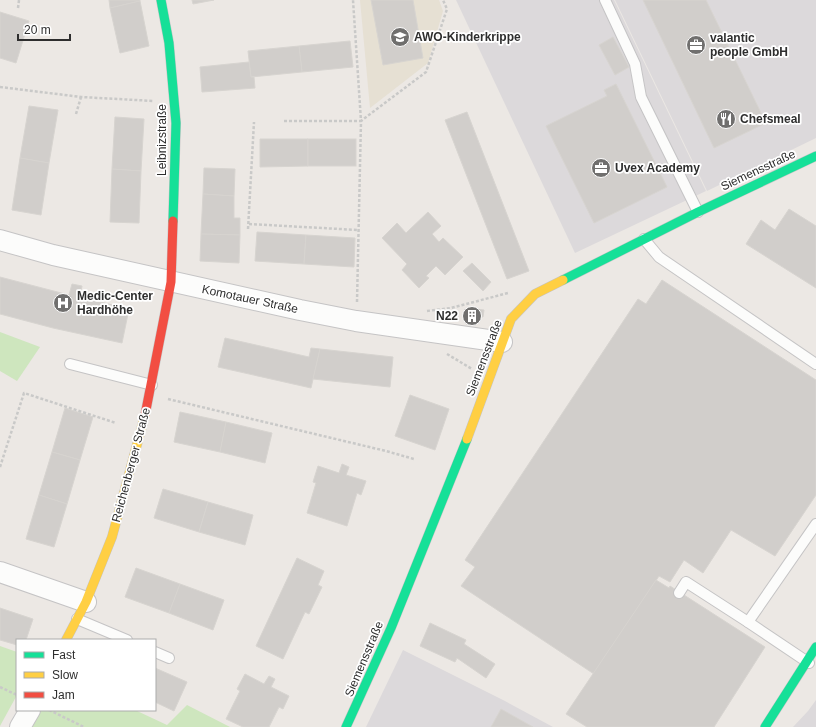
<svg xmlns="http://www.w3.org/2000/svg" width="816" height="727" font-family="Helvetica,sans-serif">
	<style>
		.industrial { fill: #dcd9db }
		.education { fill: #e6e0d3 }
		.green { fill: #cee6be }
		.building { fill: #d1cecb; stroke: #d7d4d0 }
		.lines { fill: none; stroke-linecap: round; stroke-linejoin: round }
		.lane-casing { stroke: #c5c4c5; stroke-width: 12 }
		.street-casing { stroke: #c5c4c5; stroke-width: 22 }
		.fast-casing { stroke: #c5c4c5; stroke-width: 10 }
		.slow-casing { stroke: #c5c4c5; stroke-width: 10 }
		.jam-casing { stroke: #c5c4c5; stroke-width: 10 }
		.path { stroke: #c9c9c8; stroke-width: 2.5; stroke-dasharray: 3 2; stroke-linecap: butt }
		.lane { stroke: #fcfcfb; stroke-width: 10 }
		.street { stroke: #fcfcfb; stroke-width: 20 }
		.fast { stroke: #16e098; stroke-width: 9 }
		.slow { stroke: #ffcf43; stroke-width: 9 }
		.jam { stroke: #f24e42; stroke-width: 9 }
		.labels { text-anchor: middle; stroke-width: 3.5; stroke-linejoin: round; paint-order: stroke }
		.poi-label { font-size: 12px; font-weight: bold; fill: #2e2e2e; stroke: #fff; text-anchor: start }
		.street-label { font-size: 12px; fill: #2e2e2e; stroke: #fff }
	</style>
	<rect width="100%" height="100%" fill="#ece8e4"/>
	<g class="industrial">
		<path d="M456,0H614L706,191L575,253Z"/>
		<path d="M615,0H816V138L707,191Z"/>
		<path d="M403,650L503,700L553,727H366Z"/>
		<path d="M816,700V727H793L808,711Z"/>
	</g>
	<path class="education" d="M360,0H439L443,11L428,63L370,108Z"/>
	<g class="green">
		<path d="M0,332L40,347L17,381L0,371Z"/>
		<path d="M0,646L17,652V695L0,726Z"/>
		<path d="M187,705L230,727H26L35,710H135L167,725Z"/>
	</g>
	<g class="building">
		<path d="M109,0H140V1L110,8Z"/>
		<path d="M192,0H214L193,4Z"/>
		<path d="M371,0H413L423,58L383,65Z"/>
		<path d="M643,0H706L766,123L714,148Z"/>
		<path d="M140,1L149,46L120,53L110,8Z"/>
		<path d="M0,12L29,21L16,63L0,58Z"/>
		<path d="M613,37L629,67L615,75L599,45Z"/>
		<path d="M350,41L353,67L302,72L299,46Z"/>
		<path d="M299,46L302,72L251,77L248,51Z"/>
		<path d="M249,62L251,77H254L255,88L202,92L200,67Z"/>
		<path d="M616,84L667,187L594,223L546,126L607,96L604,90Z"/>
		<path d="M29,106L58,110L49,163L20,158Z"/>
		<path d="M467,112L529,271L507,279L445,120Z"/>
		<path d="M115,117L144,119L141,171L112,169Z"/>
		<path d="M260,139H308V166L260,167Z"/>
		<rect x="308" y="139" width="48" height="27"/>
		<path d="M20,158L49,163L41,215L12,210Z"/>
		<path d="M204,168L235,169L234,196L203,194Z"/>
		<path d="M112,169L141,171L139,223L110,222Z"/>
		<path d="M203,194L234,196V218H240V235L201,234Z"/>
		<path d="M789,209L816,226V288L746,244L761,220L775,230Z"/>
		<path d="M428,212L441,226L432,234L439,242L443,238L463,257L445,275L436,266L426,276L429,278L419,288L402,270L407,264L382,238L397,223L406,233Z"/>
		<path d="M257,232L306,235L304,264L255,261Z"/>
		<path d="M201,234L240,235L239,263L200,261Z"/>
		<path d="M306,235L355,238L354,267L304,264Z"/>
		<path d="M472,263L491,282L483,291L463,271Z"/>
		<path d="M0,277L69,295L72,284L82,286L80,297L129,309L122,343L53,328L0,314Z"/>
		<path d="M662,280L816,380V495L775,556L731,530L703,573L684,560L670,582L659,576L594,674L461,586L475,567L465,560L638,299L646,304Z"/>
		<path d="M468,308L484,310L483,317L477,316L476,325L466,324Z"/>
		<path d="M225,338L309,357L311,348L320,349L311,388L218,367Z"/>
		<path d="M320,349L393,357L390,387L313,379Z"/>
		<path d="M410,395L449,409L435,450L395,436Z"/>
		<path d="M65,408L93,417L80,460L52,452Z"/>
		<path d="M180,412L226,422L220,452L174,442Z"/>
		<path d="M226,422L272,433L265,463L220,452Z"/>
		<path d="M52,452L80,460L67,504L39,495Z"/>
		<path d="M342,464L349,467L346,475L366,481L361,495L357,493L347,526L307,513L316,483L313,482L318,466L339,473Z"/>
		<path d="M163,489L208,502L199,532L154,518Z"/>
		<path d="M39,495L67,504L54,547L26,539Z"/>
		<path d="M208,502L253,515L245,545L199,532Z"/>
		<path d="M297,558L324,571L318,585L322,587L309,614L305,612L283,659L256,646Z"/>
		<path d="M136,568L180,584L169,613L125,597Z"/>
		<path d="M656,580L669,588L670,586L765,647L714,727H587L566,714Z"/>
		<path d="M180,584L224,600L213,630L169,613Z"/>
		<path d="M0,608L33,619L26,640H17V645L0,640Z"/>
		<path d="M430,623L466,640L464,644L495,664L486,678L457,658L455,662L420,646Z"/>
		<path d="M155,668L187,682L174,711L155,702Z"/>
		<path d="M245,674L264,684L269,676L275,679L271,687L289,696L283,709L279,707L269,727H243L226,719L240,691L237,689Z"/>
		<path d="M501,709L533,727H491Z"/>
	</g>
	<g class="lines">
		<defs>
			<g id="lane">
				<path d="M605,0L635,64L641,97L698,212"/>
				<path d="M644,239L659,257L816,364"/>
				<path d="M70,364L152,385"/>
				<path d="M679,593L686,582L748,622"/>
				<path d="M77,619L127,640"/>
				<path d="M155,652L169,658"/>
				<path d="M809,663L748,622L816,524"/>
			</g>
			<g id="street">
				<path d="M0,240L53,255L300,310L356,321L502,342"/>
				<path d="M0,572L86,602"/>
				<path d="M20,727L30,710"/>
			</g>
			<g id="fast">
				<path d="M161,0L169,43L176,123L173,221"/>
				<path d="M563,280L698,212L816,156"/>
				<path d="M346,727L391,628L467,439"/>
				<path d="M765,727L816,647"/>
			</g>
			<g id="slow">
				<path d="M467,439L511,319L535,294L563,280"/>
				<path d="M66,640L86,602L112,537L145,415"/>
			</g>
			<path id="jam" d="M145,415L171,282L173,221"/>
		</defs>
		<use href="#lane" class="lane-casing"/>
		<use href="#street" class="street-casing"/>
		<use href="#fast" class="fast-casing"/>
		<use href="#slow" class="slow-casing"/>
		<use href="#jam" class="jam-casing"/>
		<g class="path">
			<path d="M18,8L19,0"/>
			<path d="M0,87L81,97L154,101"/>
			<path d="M76,114L81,97"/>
			<path d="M284,121H361L353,0"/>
			<path d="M249,224L358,230"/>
			<path d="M248,229L254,122"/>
			<path d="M357,302L361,121L426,72L447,9L443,0"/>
			<path d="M427,311L451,308L508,293"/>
			<path d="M447,354L472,369"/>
			<path d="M168,399L386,451L414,459"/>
			<path d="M0,467L24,393L116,423"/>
			<path d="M0,687L17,695"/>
			<path d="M49,710L84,727"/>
		</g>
		<use href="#lane" class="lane"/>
		<use href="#street" class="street"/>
		<use href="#fast" class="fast"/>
		<use href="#slow" class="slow"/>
		<use href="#jam" class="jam"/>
	</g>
	<defs>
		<symbol id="school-disc" viewBox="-11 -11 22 22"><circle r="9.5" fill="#706f6e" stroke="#fff"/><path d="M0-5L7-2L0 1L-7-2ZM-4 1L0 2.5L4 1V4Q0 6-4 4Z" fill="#fff"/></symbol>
		<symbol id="office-disc" viewBox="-11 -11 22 22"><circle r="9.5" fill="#706f6e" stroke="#fff"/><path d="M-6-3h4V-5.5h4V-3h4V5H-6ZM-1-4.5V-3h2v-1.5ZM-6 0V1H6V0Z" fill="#fff"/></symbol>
		<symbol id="restaurant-disc" viewBox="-11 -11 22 22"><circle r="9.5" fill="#706f6e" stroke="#fff"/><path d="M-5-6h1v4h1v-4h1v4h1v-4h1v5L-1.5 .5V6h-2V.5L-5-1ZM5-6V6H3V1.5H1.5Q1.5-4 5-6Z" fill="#fff"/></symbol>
		<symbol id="hospital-disc" viewBox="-11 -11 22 22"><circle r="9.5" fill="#706f6e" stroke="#fff"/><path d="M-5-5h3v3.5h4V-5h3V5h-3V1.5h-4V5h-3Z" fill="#fff"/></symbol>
		<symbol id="building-disc" viewBox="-11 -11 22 22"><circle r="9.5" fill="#706f6e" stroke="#fff"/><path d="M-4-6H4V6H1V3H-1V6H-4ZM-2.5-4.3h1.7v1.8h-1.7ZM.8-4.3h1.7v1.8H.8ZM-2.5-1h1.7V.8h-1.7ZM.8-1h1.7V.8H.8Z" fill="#fff"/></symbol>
	</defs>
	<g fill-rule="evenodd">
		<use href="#school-disc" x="389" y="26" width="22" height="22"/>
		<use href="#office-disc" x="685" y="34" width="22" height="22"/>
		<use href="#restaurant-disc" x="715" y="108" width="22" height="22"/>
		<use href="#office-disc" x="590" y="157" width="22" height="22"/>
		<use href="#hospital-disc" x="52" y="292" width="22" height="22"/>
		<use href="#building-disc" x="461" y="305" width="22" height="22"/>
	</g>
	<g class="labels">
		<g class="poi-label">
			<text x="414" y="41">AWO-Kinderkrippe</text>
			<text x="710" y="42">valantic<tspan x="710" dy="14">people GmbH</tspan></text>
			<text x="740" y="123">Chefsmeal</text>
			<text x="615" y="172">Uvex Academy</text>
			<text x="77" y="300">Medic-Center<tspan x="77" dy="14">Hardhöhe</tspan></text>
			<text x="458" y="320" text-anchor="end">N22</text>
		</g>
		<g class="street-label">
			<text transform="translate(162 140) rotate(-90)" y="4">Leibnizstraße</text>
			<text transform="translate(758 170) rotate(-25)" y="4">Siemensstraße</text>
			<text transform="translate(250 299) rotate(12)" y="4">Komotauer Straße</text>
			<text transform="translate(484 358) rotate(-69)" y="4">Siemensstraße</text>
			<text transform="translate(131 465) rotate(-75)" y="4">Reichenberger Straße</text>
			<text transform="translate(364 659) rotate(-67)" y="4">Siemensstraße</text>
		</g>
	</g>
	<rect x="16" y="639" width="140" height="72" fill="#ffffff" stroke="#ababab"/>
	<rect x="24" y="652" width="20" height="6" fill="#16e098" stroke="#ababab"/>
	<text x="52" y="659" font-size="12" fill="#2e2e2e">Fast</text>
	<rect x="24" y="672" width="20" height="6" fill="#ffcf43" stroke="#ababab"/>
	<text x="52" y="679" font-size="12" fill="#2e2e2e">Slow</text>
	<rect x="24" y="692" width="20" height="6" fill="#f24e42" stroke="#ababab"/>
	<text x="52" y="699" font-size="12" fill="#2e2e2e">Jam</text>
	<path d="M18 34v6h52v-6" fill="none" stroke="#2e2e2e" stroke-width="2"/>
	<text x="24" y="34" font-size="12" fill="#2e2e2e" stroke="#ffffff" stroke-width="3" paint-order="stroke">20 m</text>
</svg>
